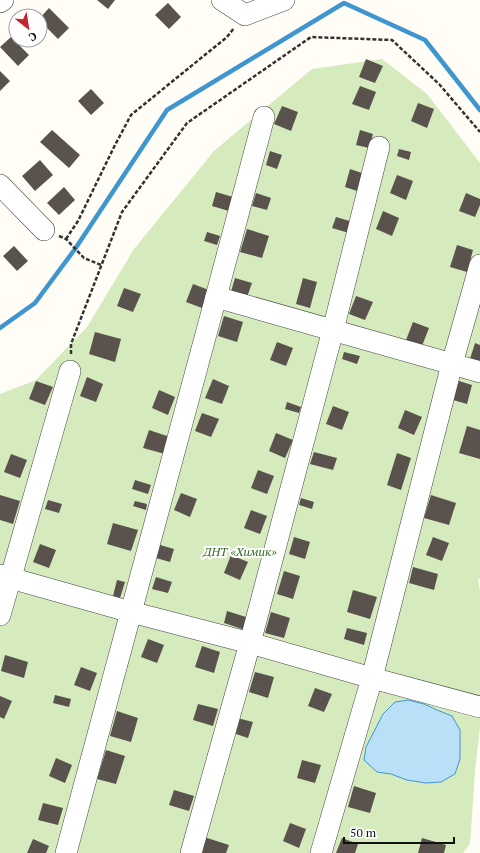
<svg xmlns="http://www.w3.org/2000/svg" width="480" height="853" font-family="'PT Serif',serif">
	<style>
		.green { fill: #d5ebbd }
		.water { fill: #b9e0f7; stroke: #3f96cf }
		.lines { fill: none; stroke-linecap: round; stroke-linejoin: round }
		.stream { stroke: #3f96cf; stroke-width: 4.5 }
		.building { fill: #5a524d }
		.minor-casing { stroke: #444; stroke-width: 22 }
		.path { stroke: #333; stroke-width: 2.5; stroke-dasharray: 4 2; stroke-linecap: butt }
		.minor { stroke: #fff; stroke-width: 21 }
		.labels { text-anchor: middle; stroke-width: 4; stroke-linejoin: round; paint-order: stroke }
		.park-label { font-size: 12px; font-style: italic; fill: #2f6b1f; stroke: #fff }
	</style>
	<rect width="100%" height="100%" fill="#fffdf5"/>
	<path class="green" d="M382,59L427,94L480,163V578L478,580L480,591V727L475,771L470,844L463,853H0V394L36,380L87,327L134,249L214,151L312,69Z"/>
	<path class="water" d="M408,700L424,704L437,710L452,716L460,730V759L455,774L441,782L426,783L407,780L391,774L377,772L364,760L366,747L383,714L395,702Z"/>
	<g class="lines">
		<path class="stream" d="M0,328L35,303L75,249L167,110L344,3L425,40L480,110"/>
	</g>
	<g class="building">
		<path d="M97,0H115L108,9Z"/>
		<path d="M168,3L181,17L169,29L155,15Z"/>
		<path d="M49,8L69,28L58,39L40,21V18Z"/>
		<path d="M11,37L29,55L18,66L0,47Z"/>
		<path d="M366,59L383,66L375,83L359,77Z"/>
		<path d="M0,71L10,81L0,91Z"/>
		<path d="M360,86L376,92L369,110L352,104Z"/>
		<path d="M91,89L104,103L91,115L78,101Z"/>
		<path d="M418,103L434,109L427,128L411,121Z"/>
		<path d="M282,106L298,112L291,131L274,124Z"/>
		<path d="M52,130L80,155L69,168L40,142Z"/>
		<path d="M360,130L373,134L369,148L356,145Z"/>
		<path d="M399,149L411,152L409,160L397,156Z"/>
		<path d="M270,151L282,155L277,169L266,165Z"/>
		<path d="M40,160L53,175L35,191L22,176Z"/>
		<path d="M350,169L362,173L357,191L345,187Z"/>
		<path d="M397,175L413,181L406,200L390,193Z"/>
		<path d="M64,187L75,200L59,215L47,203Z"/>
		<path d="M216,192L233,197L229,211L212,206Z"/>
		<path d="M256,193L271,198L267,210L252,206Z"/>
		<path d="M466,193L480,199V205L475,217L459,211Z"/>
		<path d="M383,211L399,218L392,236L376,229Z"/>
		<path d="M336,217L353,222L349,233L332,228Z"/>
		<path d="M247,229L269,236L262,258L240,252Z"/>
		<path d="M207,232L220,236L217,245L204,241Z"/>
		<path d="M457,245L473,250L467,272L450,267Z"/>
		<path d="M14,246L28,261L17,271L3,256Z"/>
		<path d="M235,278L252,283L246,300L230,295Z"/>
		<path d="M303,278L317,282L310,308L296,304Z"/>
		<path d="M193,284L209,290L202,308L186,302Z"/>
		<path d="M124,288L141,294L133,312L117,306Z"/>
		<path d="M356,296L373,302L365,320L349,314Z"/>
		<path d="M224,316L243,322L237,342L218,336Z"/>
		<path d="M413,322L429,328L422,346L406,340Z"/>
		<path d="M95,332L121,339L115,362L89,354Z"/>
		<path d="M277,342L293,348L286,366L270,360Z"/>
		<path d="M475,343L480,345V362L470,359Z"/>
		<path d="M344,352L360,356L357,364L342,359Z"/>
		<path d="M87,377L103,384L96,402L80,396Z"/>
		<path d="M213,379L229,386L222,404L205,398Z"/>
		<path d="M36,381L53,387L45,405L29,399Z"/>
		<path d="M459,381L472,385L467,404L453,400Z"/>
		<path d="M159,390L175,397L168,415L152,408Z"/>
		<path d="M287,402L301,407L299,413L285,409Z"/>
		<path d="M333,406L349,412L342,430L326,424Z"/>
		<path d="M405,410L422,417L414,435L398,428Z"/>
		<path d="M202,413L219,419L211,437L195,431Z"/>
		<path d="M467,426L480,430V459L459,453Z"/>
		<path d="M149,430L170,437L165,454L143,448Z"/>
		<path d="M276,433L293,440L285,458L269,451Z"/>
		<path d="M314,452L337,458L333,470L310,464Z"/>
		<path d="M397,453L411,458L401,490L387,485Z"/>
		<path d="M11,454L27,460L20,478L4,472Z"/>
		<path d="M258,470L274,476L267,494L251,488Z"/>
		<path d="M135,480L151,485L148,494L132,489Z"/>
		<path d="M181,493L197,499L190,517L174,510Z"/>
		<path d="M0,495L20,501L13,524L0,520Z"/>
		<path d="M431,495L456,503L449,525L424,518Z"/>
		<path d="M301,498L314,502L312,509L299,505Z"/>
		<path d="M48,500L62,504L59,513L45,509Z"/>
		<path d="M135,501L147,504L146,510L133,506Z"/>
		<path d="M251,510L267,516L260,534L244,528Z"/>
		<path d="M113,523L138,530L131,551L107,544Z"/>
		<path d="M294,537L310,542L305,559L289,554Z"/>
		<path d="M433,537L449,543L442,561L426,555Z"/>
		<path d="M40,544L56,550L49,568L33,562Z"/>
		<path d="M160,545L174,549L170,562L156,558Z"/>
		<path d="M231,555L248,562L240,580L224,573Z"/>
		<path d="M413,567L438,574L434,590L409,583Z"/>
		<path d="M284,571L300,576L293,599L277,594Z"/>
		<path d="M156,577L172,582L168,593L152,589Z"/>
		<path d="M117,580L125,582L120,598L113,596Z"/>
		<path d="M353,590L377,597L370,619L347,612Z"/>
		<path d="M227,611L249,618L245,630L224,623Z"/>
		<path d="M271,612L290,618L284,638L265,633Z"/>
		<path d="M347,628L367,633L364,645L344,639Z"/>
		<path d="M148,639L164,645L157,663L141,657Z"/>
		<path d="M202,646L220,652L214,673L195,667Z"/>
		<path d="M5,655L28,662L24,678L1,671Z"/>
		<path d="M81,667L97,673L90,691L74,685Z"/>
		<path d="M255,672L274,677L268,698L249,692Z"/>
		<path d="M315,688L332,694L324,712L308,706Z"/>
		<path d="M55,695L71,699L69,707L53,703Z"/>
		<path d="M0,696L12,701L4,719L0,717Z"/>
		<path d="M198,704L218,709L213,726L193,720Z"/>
		<path d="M117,711L138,718L131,742L110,736Z"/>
		<path d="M237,718L253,722L248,738L233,733Z"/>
		<path d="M106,750L125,756L116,784L97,779Z"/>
		<path d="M56,758L72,765L65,783L49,776Z"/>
		<path d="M302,760L321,765L315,783L297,778Z"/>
		<path d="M354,786L376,793L370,813L348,807Z"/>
		<path d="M174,790L194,796L189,811L169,805Z"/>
		<path d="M43,803L63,808L58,825L38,820Z"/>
		<path d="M290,823L306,829L299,848L283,841Z"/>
		<path d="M204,837L229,845L226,853H199Z"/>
		<path d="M342,838L358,844L355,853H336Z"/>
		<path d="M422,838L446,845L444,853H418Z"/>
		<path d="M33,839L49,846L46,853H27Z"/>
	</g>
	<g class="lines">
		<defs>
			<g id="minor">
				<path d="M222,0L245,15L284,0"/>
				<path d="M0,2L3,0"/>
				<path d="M0,185L44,230"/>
				<path d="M216,297L480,372"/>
				<path d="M0,575L131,612L250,643L372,678L480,707"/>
				<path d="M0,615L70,371"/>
				<path d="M66,853L216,297L264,117"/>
				<path d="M191,853L250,643L333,330L379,147"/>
				<path d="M321,853L372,678L452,364L480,265"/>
			</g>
		</defs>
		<use href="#minor" class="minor-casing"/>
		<g class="path">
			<path d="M59,236L66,239L84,258L101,265"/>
			<path d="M66,239L78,221L114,147L131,115L227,37L234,28"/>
			<path d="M71,354V344L122,212L187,123L311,37L392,40L439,84L480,132"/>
		</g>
		<use href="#minor" class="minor"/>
	</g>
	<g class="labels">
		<g class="park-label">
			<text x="240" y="556">ДНТ «Химик»</text>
		</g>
	</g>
	<g transform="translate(28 28) rotate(150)"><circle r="19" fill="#ffffff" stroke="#a0a0a0"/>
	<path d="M0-3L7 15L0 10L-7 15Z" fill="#c4262e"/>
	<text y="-6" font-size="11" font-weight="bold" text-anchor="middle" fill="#111111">С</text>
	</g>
	<path d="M344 837v6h110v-6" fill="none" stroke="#111111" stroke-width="2"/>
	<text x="350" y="837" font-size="12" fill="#111111" stroke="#ffffff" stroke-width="3" paint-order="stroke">50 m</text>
</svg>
